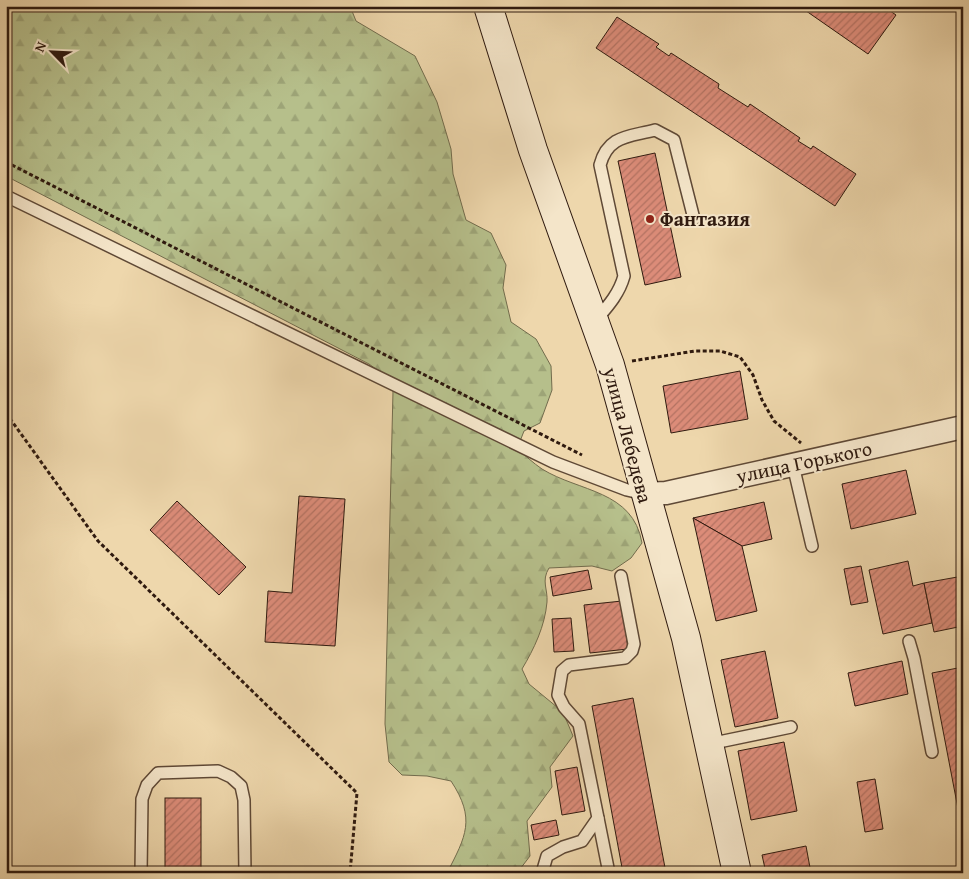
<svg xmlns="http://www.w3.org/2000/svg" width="969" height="879" font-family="'Gentium Book Plus',serif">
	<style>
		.forest { fill: url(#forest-firs); stroke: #726c4d }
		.building { fill: url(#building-hatch); stroke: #2f1a0f }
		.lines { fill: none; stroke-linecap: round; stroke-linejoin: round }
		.lane-casing { stroke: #5f4936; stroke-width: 14 }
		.street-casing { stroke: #5f4936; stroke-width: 25 }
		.secondary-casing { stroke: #2f1a0f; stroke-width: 30 }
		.path { stroke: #2f1a0f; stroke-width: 3; stroke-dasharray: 4 2.5; stroke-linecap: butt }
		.lane { stroke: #f4e5c9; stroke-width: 11 }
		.street { stroke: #f4e5c9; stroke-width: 22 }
		.secondary { stroke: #f4e5c9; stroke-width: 28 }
		.poi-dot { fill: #8f2418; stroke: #f4e5c9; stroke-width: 2 }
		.labels { text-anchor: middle; stroke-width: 4; stroke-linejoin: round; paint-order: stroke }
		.poi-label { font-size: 20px; font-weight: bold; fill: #2f1a0f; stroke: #f4e5c9; text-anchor: start }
		.street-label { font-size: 20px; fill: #2f1a0f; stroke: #f4e5c9 }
	</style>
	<defs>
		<pattern id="forest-firs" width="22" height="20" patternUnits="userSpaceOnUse" patternTransform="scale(1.25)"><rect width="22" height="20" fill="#b6bf8b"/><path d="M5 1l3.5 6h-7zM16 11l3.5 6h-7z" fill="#9da477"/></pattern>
		<pattern id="building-hatch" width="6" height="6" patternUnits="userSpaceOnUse" patternTransform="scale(1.25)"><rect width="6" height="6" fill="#dc8c79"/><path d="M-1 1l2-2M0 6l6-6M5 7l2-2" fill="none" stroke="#b37262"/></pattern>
	</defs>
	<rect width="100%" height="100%" fill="#eed7ac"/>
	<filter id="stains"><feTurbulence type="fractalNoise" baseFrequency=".004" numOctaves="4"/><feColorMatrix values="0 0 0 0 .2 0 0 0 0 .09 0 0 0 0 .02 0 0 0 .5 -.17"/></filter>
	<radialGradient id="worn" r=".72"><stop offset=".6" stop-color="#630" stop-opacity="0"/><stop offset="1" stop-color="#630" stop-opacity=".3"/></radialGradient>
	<path class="forest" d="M6,6H350L356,21L415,56L437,102L451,149L453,174L466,220L491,233L506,265L503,288L511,322L536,339L551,366L552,390L540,423L524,431L517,449C525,455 533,463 542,469C579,492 633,490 642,543L631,558L612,571L592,566L549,568C541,581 548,589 547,602C545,626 534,649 522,669L529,684L563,712L573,736L550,767L552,787L527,821L530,856L517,873H447C466,836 476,819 451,781L427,776L402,775L389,762L385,724L393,391L384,375L369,364L6,176Z"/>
	<g class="building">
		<path d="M799,6H883L896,15L868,54Z"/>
		<path d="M617,17L659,44L656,47L669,56L671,53L719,84L718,88L748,107L750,104L800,138L798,141L811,149L813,146L856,174L835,206L596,48Z"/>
		<path d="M655,153L681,277L645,285L618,161Z"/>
		<path d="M740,371L748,419L671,433L663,386Z"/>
		<path d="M906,470L916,514L851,529L842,484Z"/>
		<path d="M299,496L345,499L335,646L265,642L268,591L292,593Z"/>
		<path d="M177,501L246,567L219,595L150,530Z"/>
		<path d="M764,502L772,539L742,546L693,518Z"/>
		<path d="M693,518L742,546L757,611L716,621Z"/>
		<path d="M908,561L913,586L924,583L932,623L883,634L869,570Z"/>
		<path d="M861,566L868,602L851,605L844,569Z"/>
		<path d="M588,570L592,589L553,596L550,577Z"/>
		<path d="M963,576V626L934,632L924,583Z"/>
		<path d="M622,601L628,649L590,653L584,605Z"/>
		<path d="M571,618L574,651L554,652L552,619Z"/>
		<path d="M765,651L778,718L735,727L721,660Z"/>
		<path d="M902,661L908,694L855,706L848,673Z"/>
		<path d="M963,667V813L959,814L932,673Z"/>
		<path d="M633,698L666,873H623L592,706Z"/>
		<path d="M784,742L797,811L751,820L738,751Z"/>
		<path d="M577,767L585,811L562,815L555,771Z"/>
		<path d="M875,779L883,829L865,832L857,782Z"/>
		<rect x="165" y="798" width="36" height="75"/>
		<path d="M556,820L559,835L534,840L531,825Z"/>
		<path d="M806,846L811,873H766L762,855Z"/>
	</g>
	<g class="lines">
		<defs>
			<g id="lane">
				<path d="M6,196L553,462L627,490L644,494"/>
				<path d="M596,320C608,306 619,294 624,276L600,165C608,135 629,137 655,130L674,140L694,219"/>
				<path d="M793,465L812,546"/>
				<path d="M909,641L914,658L932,752"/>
				<path d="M709,744L791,727"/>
				<path d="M598,818L609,873"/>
				<path d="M141,873L142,799L147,785L158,773L218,771L231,777L241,786L244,800L245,873"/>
				<path d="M542,873L547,856L563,847L582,841L598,818L579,724L564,707L558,695L562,671L569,665L625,658L632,651L634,644L621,576"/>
			</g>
			<path id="street" d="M644,494L666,493L963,427"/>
			<path id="secondary" d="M488,6L533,150L610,365L686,638L737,873"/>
		</defs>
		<use href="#lane" class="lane-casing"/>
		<use href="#street" class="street-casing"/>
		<use href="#secondary" class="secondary-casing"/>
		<g class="path">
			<path d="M6,162L582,455"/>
			<path d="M632,361L695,351H720L740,357L753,375L762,400L774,421L801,443"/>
			<path d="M6,413L98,541L357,793L350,873"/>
		</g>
		<use href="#lane" class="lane"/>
		<use href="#street" class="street"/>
		<use href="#secondary" class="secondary"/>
	</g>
	<circle class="poi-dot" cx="650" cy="219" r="5"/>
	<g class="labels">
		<g class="poi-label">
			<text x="660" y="226">Фантазия</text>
		</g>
		<g class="street-label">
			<text transform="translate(628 435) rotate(75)" y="7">улица Лебедева</text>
			<text transform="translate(804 462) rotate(-12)" y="7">улица Горького</text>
		</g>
	</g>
	<rect width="969" height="879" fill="none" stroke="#eed7ac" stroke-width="25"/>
	<rect x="8" y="8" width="954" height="864" fill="none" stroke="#2f1a0f" stroke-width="2.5"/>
	<rect x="12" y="12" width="944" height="854" fill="none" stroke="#2f1a0f"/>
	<g transform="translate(52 52) rotate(294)" stroke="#f4e5c9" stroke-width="4" paint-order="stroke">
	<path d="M0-4L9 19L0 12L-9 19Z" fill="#2f1a0f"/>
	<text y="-8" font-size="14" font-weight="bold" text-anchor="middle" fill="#2f1a0f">N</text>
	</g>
	<rect width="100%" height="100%" filter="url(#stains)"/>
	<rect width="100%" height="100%" fill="url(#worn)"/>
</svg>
